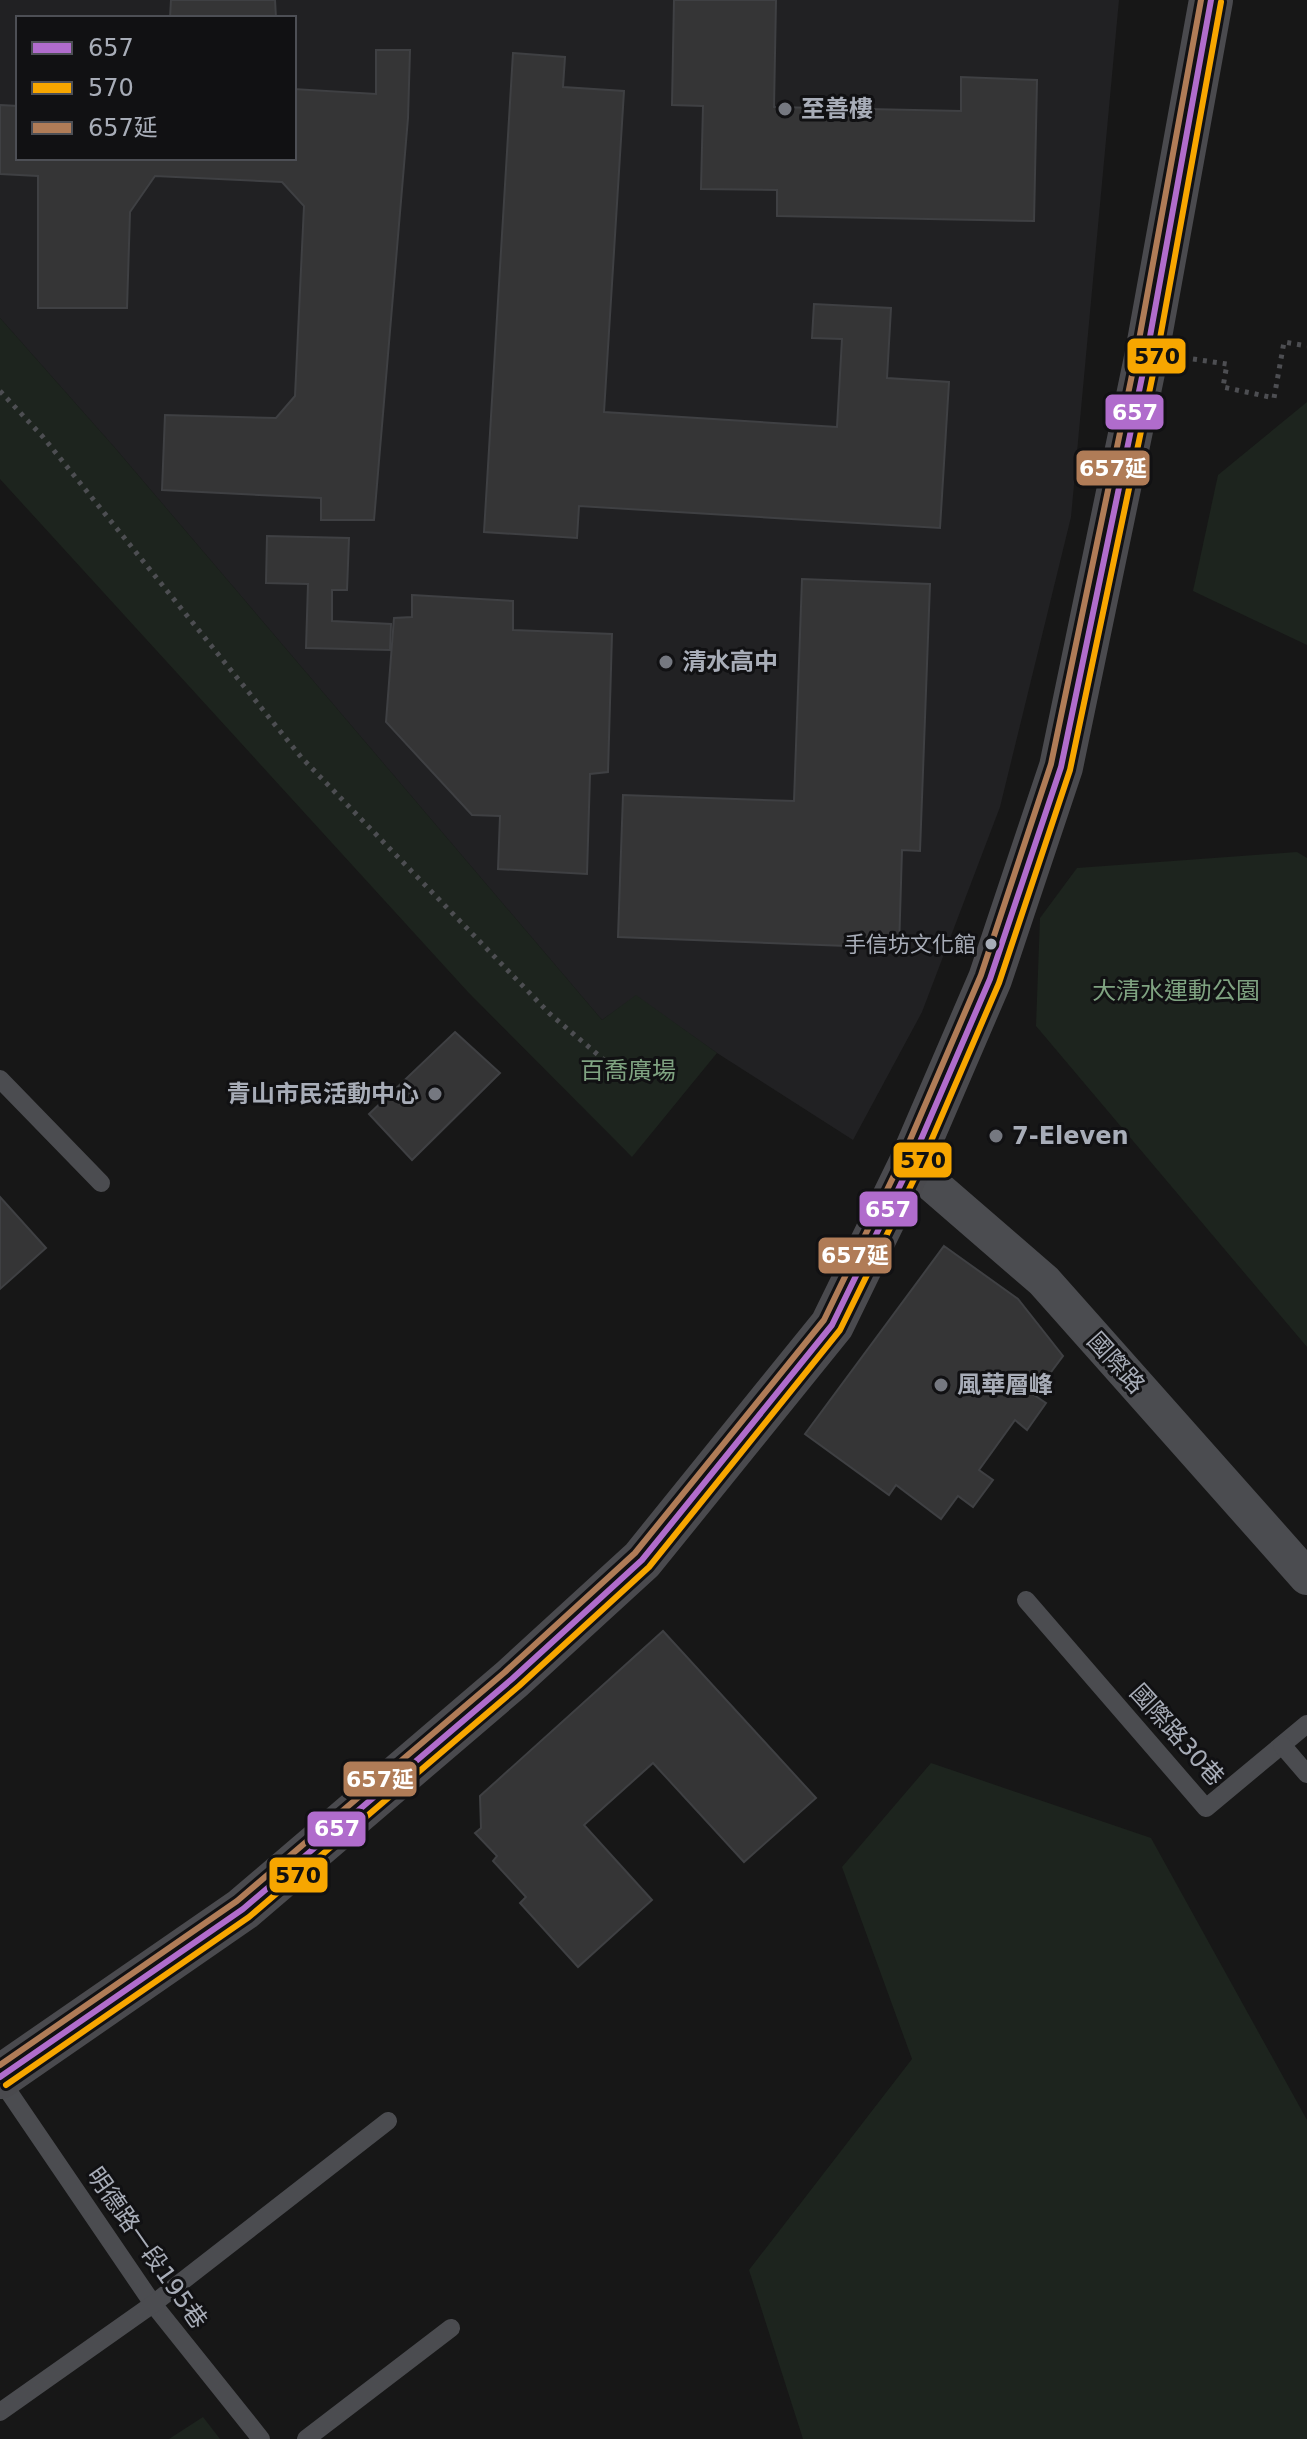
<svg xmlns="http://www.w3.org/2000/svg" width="1307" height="2439" font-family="'DejaVu Sans','Noto Sans TC',sans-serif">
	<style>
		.built { fill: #212123; fill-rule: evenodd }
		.green { fill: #1d241e }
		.building { fill: #353536; stroke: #3f4043; stroke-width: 2 }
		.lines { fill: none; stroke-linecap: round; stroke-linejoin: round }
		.path { stroke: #4d4e52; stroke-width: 5; stroke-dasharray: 4 6; stroke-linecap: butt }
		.lane { stroke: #4b4c50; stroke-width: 18 }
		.street { stroke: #4b4c50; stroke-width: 36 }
		.secondary { stroke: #4a4a4e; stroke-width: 44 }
		.bus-1-casing { stroke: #111113; stroke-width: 12 }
		.bus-2-casing { stroke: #111113; stroke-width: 12 }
		.bus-3-casing { stroke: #111113; stroke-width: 12 }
		.bus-1 { stroke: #b06ccc; stroke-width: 6 }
		.bus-2 { stroke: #f7a600; stroke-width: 6 }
		.bus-3 { stroke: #b07c57; stroke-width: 6 }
		.poi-dot { fill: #757880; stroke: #111113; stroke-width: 3 }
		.bus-dot { fill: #a8adb8; stroke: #111113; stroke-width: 3 }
		.labels { text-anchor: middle; stroke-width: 6; stroke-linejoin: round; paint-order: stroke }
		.bus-label { font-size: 22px; fill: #a8adb8; stroke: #111113; text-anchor: end }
		.poi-label { font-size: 24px; font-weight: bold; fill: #a8adb8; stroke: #111113; text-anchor: start }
		.park-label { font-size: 24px; fill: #7fa381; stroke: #111113 }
		.street-label { font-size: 24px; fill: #a8adb8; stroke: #111113 }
		.line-badge { stroke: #111113; stroke-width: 3 }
		.badge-label { font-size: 22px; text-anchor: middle; font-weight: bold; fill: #fff }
		.pale-badge-label { font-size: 22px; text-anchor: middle; font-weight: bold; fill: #111 }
	</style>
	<rect width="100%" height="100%" fill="#171717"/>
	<path class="built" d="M0,0H1119L1071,517L1000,807L922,1012L853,1140L717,1053L636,996L602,1020L115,448L0,318ZM18,18H294V158H18Z"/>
	<g class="green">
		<path d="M0,318L115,448L602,1020L636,995L717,1053L632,1157L468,992L0,479Z"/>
		<path d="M1307,402V645L1193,591L1218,475Z"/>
		<path d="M1297,852L1307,858V1347L1036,1026L1040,918L1077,868Z"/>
		<path d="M931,1763L1151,1838L1307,2120V2439H803L749,2270L912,2059L842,1867Z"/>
		<path d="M203,2417L220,2439H169Z"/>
	</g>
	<g class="building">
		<path d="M171,0H275L276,18H170Z"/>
		<path d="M674,0H776L774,107L961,111V77L1037,80L1034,221L777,216V190L701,189L703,106L672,105Z"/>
		<path d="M376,50H410L408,118L374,520H321V498L162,490L165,415L276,418L295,396L304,206L282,182L155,176L130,212L127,308H38V176L0,174V105L18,106V158H294V89L376,94Z"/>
		<path d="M513,53L565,57L563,87L624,91L604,412L837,427L842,339L812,338L814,304L891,308L887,378L949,382L940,528L579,506L577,538L484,532Z"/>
		<path d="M267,536L349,538L347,590H332V621L391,624L390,650L306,648L308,584L266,583Z"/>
		<path d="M802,579L930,584L920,851L902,850L899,948L618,937L623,795L794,801Z"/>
		<path d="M412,595L513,601V630L612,634L608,772L590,774L587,874L498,869L500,816L472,815L386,722L394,618L412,617Z"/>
		<path d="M455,1032L500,1073L412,1160L369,1114Z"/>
		<path d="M0,1197L46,1248L0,1289Z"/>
		<path d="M944,1246L1018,1299L1063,1356L1034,1395L1046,1403L1027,1430L1015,1420L979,1470L993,1480L973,1507L958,1496L941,1519L896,1485L889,1495L805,1434Z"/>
		<path d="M663,1631L816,1798L744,1862L653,1763L584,1825L652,1900L578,1967L520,1903L526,1897L493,1861L497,1856L475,1833L481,1828L480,1796Z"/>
	</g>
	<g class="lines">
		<g class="path">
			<path d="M1193,359L1227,364L1223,387L1274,398L1284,342L1307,346"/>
			<path d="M0,391L43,437L301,757L550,1014L630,1082"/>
		</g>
		<g class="lane">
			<path d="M0,1079L101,1183"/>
			<path d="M1026,1600L1206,1808L1307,1724"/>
			<path d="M1282,1745L1307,1774"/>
			<path d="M0,2079L153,2304L261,2439"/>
			<path d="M0,2412L153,2304L388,2121"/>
			<path d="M306,2439L451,2328"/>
		</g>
		<path class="street" d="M910,1165L1044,1281L1307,1577"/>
		<path class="secondary" d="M0,2077L243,1909L512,1679L642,1560L832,1325L910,1165L990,979L1061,767L1147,353L1211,0"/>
		<defs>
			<path id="bus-1" d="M0,2077L243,1909L512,1679L642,1560L832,1325L910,1165L990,979L1061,767L1147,353L1211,0"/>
			<path id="bus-2" d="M6,2085L249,1917L519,1686L649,1567L840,1330L919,1169L999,983L1070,770L1157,355L1221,2"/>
			<path id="bus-3" d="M0,2065L237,1901L505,1672L635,1553L824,1320L901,1161L981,975L1051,764L1137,351L1201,0"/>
		</defs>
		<use href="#bus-1" class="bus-1-casing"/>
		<use href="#bus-2" class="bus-2-casing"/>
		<use href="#bus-3" class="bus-3-casing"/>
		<use href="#bus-1" class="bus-1"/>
		<use href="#bus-2" class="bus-2"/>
		<use href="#bus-3" class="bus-3"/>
	</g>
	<g class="poi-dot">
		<circle cx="785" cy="109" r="8"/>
		<circle cx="666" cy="662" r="8"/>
		<circle cx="435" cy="1094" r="8"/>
		<circle cx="996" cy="1136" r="8"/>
		<circle cx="941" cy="1385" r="8"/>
	</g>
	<circle class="bus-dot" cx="991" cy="944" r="7"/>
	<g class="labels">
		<g class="bus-label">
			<text x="976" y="952">手信坊文化館</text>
		</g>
		<g class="poi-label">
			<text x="801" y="117">至善樓</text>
			<text x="682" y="670">清水高中</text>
			<text x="419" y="1102" text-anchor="end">青山市民活動中心</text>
			<text x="1012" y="1144">7-Eleven</text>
			<text x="957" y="1393">風華層峰</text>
		</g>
		<g class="park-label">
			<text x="1176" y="999">大清水運動公園</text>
			<text x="628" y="1079">百喬廣場</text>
		</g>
		<g class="street-label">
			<text transform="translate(1116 1363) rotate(48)" y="8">國際路</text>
			<text transform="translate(1177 1735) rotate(48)" y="8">國際路30巷</text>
			<text transform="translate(147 2248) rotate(55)" y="8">明德路一段195巷</text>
		</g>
	</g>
	<g class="line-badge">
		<rect x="1126" y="337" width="61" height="38" rx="8" fill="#f7a600"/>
		<rect x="1104" y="393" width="61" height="38" rx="8" fill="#b06ccc"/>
		<rect x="1075" y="449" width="76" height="38" rx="8" fill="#b07c57"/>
		<rect x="892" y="1141" width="61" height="38" rx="8" fill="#f7a600"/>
		<rect x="858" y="1190" width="61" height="38" rx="8" fill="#b06ccc"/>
		<rect x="817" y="1236" width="76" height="39" rx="8" fill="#b07c57"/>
		<rect x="342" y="1760" width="76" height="38" rx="8" fill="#b07c57"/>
		<rect x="306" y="1810" width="61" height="38" rx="8" fill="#b06ccc"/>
		<rect x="268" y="1856" width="61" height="38" rx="8" fill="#f7a600"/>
	</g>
	<g class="badge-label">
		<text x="1135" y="420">657</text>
		<text x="1113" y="476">657延</text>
		<text x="888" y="1217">657</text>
		<text x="855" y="1263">657延</text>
		<text x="380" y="1787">657延</text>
		<text x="337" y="1836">657</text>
	</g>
	<g class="pale-badge-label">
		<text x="1157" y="364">570</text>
		<text x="923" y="1168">570</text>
		<text x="298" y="1883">570</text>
	</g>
	<rect x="16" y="16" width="280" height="144" fill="#111113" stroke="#4d4f55" stroke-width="2"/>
	<rect x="32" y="42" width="40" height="12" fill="#b06ccc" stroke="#4d4f55" stroke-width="2"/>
	<text x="88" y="56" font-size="24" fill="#a8adb8">657</text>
	<rect x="32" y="82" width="40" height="12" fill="#f7a600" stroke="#4d4f55" stroke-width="2"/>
	<text x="88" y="96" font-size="24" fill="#a8adb8">570</text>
	<rect x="32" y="122" width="40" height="12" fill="#b07c57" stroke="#4d4f55" stroke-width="2"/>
	<text x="88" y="136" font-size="24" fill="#a8adb8">657延</text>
</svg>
